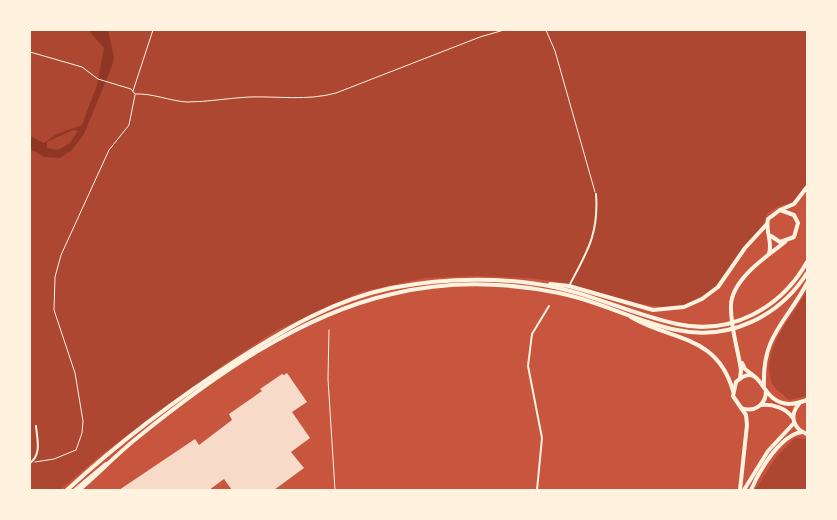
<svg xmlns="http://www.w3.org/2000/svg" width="837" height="520" font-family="Karla,sans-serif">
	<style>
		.green { fill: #ae4732 }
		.water { fill: #8f3625; fill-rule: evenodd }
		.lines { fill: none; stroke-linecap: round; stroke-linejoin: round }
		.stream { stroke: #8f3625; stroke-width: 1 }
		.building { fill: #f7dbc8 }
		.path { stroke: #fff3e0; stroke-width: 1 }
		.minor { stroke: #fff3e0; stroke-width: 2 }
		.primary { stroke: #fff3e0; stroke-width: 4 }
		.trunk { stroke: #fff3e0; stroke-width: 4 }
	</style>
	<rect width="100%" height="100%" fill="#c8553d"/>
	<g class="green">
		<path d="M30,30H807V184L793,202L777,207L768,213L760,231L752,238L721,280L709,292L687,304L667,308L635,303L566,283L529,278L477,276L424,278L361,292L275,331L229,361L101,455L60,490H30Z"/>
		<path d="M807,290V396L789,400C784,395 774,389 772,383C759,350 793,317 807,290Z"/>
		<path d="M795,438L807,439V490H755L777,456Z"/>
	</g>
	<path class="water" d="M88,30H108L114,57L112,66L84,134L72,150L60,158L44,157L30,148V136L44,143L57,134L82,125L97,85L104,48ZM73,130L78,131L70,143L58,150L47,148V142Z"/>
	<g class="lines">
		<path class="stream" d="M30,151L34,150"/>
	</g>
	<path class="building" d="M287,373L307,402L292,412L310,438L291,452L304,468L274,490H232L224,479L209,490H119L195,439L199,445L232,420L229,414L262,391L260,389L282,374L284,375Z"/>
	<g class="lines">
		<g class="path">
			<path d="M546,30L555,51L595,192"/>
			<path d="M30,52L82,67L98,79L131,89L135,94C152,93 170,101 187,102C208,102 228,98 249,97C278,96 307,101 336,93L480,37L504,30"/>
			<path d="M133,91L153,30"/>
			<path d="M329,330L328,379L335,490"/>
			<path d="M35,462L54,459L76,450L82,433L83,421L75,373L54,310L55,277L61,255L109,150L129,125L135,95"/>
		</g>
		<g class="minor">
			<path d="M569,286C587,252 599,234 596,194"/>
			<path d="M30,463C42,454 37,439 36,426"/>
			<path d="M537,490L542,438L528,366L532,334L549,306"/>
		</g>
		<g class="primary">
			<path d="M769,254C773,241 765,232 768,219L780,210L794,215L798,223L794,237L780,242L771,236"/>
			<path d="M742,363L745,369L754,376"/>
			<path d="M740,379L741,370C738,349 730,326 731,305C732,279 767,256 785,242"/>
			<path d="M799,404C789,415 793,429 807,434"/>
			<path d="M761,405C773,404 786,408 793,418"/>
			<path d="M741,408C754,413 766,405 766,391"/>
			<path d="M740,490L747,425L746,415L733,396L736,382C757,362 761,390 773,398C784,407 796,404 807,400"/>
			<path d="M744,490L768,451L794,423"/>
			<path d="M751,490C759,471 780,435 802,432"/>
		</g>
		<g class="trunk">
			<path d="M780,210L794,204L807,187"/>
			<path d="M550,284L569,286L653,310L684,307L702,299L718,287L745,248L767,224"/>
			<path d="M631,317C671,341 717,334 733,391"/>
			<path d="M764,385C762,335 787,322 807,283"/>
			<path d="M67,490C120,441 179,397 240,358C287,328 334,300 391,288C438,279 489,277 537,284C587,291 629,314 677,324C731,336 781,308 807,262"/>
			<path d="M75,490L106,464"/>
			<path d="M79,490C99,473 117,454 137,438C211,378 299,315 392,294C446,281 505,282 559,293C600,301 637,322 677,330C729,341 779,317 807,273"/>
		</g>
	</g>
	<rect width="837" height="520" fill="none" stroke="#fff3e0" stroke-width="62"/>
</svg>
